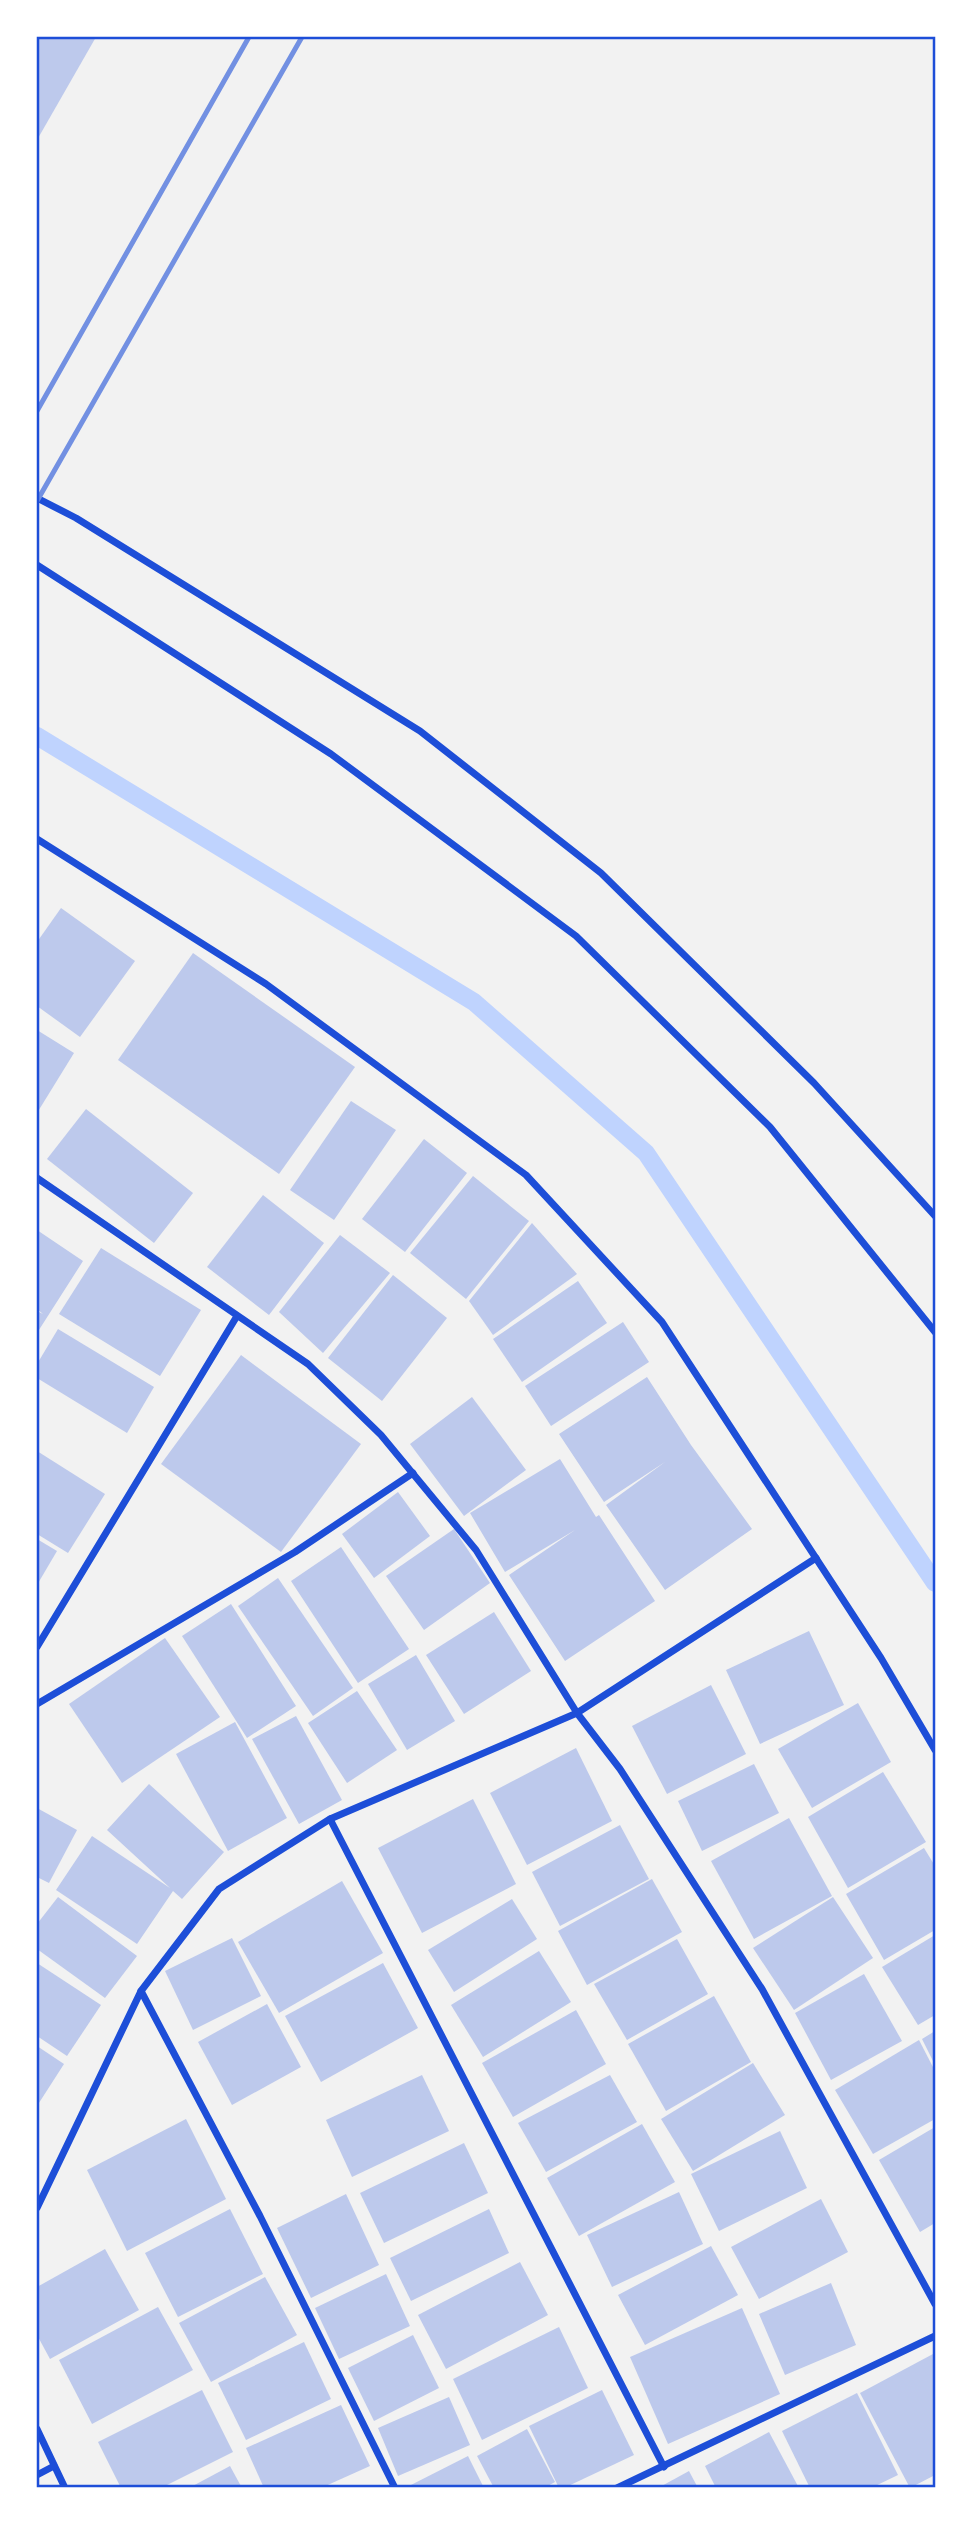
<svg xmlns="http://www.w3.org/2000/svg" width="972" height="2525" font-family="Manrope,sans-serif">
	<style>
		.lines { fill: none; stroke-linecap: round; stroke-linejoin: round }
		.stream { stroke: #bfd3fe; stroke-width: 18 }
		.building { fill: #bdc9ec }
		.minor { stroke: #1d4ed8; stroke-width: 7 }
		.rail { stroke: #7290e2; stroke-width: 5 }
		.neatline { fill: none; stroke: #1d4ed8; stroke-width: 2.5 }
	</style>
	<rect width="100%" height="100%" fill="#f2f2f2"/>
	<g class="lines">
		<path class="stream" d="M37,736L474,1002L646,1153L935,1583"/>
	</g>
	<g class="building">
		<path d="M37,37H96L37,140Z"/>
		<path d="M61,908L135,961L80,1037L37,1006V942Z"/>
		<path d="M193,953L355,1067L279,1174L118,1060Z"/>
		<path d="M37,1030L74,1053L37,1113Z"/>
		<path d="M351,1101L396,1130L334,1220L290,1190Z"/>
		<path d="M86,1109L193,1193L154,1243L47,1159Z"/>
		<path d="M424,1139L467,1173L405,1252L362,1219Z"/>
		<path d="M473,1176L529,1221L466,1299L410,1253Z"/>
		<path d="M263,1195L324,1243L269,1315L207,1267Z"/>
		<path d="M532,1223L577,1274L493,1335L469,1301Z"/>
		<path d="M37,1230L83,1261L37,1333V1311L43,1314L37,1309Z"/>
		<path d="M340,1235L390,1273L323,1353L279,1312Z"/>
		<path d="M101,1248L201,1310L160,1376L59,1314Z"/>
		<path d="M393,1275L447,1318L382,1401L328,1358Z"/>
		<path d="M578,1281L607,1323L522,1382L493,1339Z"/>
		<path d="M623,1322L649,1362L551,1426L525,1386Z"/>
		<path d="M58,1329L154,1387L127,1433L37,1378V1364Z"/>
		<path d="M241,1355L361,1444L281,1552L161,1464Z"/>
		<path d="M647,1377L691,1445L752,1529L665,1590L606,1505L665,1462L604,1502L559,1434Z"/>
		<path d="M472,1397L526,1470L464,1516L410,1444Z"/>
		<path d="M37,1451L105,1494L68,1553L37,1534Z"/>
		<path d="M560,1459L596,1517L599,1515L655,1601L565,1661L509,1575L575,1530L505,1572L470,1513Z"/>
		<path d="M398,1492L430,1536L374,1578L342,1534Z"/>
		<path d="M454,1529L490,1583L424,1630L386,1576Z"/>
		<path d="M37,1539L57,1551L37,1585Z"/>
		<path d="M341,1547L409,1649L358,1683L291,1581Z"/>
		<path d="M278,1578L353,1688L313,1716L238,1606Z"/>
		<path d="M231,1604L296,1706L247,1738L182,1636Z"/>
		<path d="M494,1612L531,1671L464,1714L426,1655Z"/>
		<path d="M809,1631L844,1705L760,1744L726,1670Z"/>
		<path d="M165,1638L220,1717L122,1783L69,1704Z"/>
		<path d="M416,1655L455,1721L407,1750L368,1684Z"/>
		<path d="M711,1685L746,1754L667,1794L632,1726Z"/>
		<path d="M357,1691L397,1750L347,1783L308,1723Z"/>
		<path d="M858,1703L891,1762L812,1808L778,1749Z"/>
		<path d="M296,1716L342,1800L299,1824L252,1739Z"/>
		<path d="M235,1722L287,1818L228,1851L176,1754Z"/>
		<path d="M576,1748L612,1821L527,1865L490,1793Z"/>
		<path d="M754,1764L779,1813L702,1851L678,1801Z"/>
		<path d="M883,1772L926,1842L848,1888L808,1817Z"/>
		<path d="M149,1784L224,1852L182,1899L173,1891L137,1944L56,1890L92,1836L170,1888L107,1830Z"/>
		<path d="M473,1799L516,1884L422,1933L378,1848Z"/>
		<path d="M37,1808L77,1830L49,1883L37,1877Z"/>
		<path d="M789,1818L832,1896L754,1939L711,1861Z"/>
		<path d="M620,1825L649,1879L560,1926L532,1872Z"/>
		<path d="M924,1848L935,1866V1930L884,1960L846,1894Z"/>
		<path d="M652,1879L682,1932L587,1985L558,1931Z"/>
		<path d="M342,1881L383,1953L279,2013L238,1942Z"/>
		<path d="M58,1897L137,1956L105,1998L37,1949V1924Z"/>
		<path d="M833,1897L873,1958L794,2010L753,1948Z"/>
		<path d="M512,1899L537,1939L454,1992L428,1950Z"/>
		<path d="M935,1935V2015L918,2025L882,1967Z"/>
		<path d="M232,1938L261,1996L193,2030L165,1971Z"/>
		<path d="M677,1939L708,1994L627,2040L594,1984Z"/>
		<path d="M539,1951L571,2002L483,2057L451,2005Z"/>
		<path d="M37,1963L101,2005L67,2056L37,2036Z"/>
		<path d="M383,1963L418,2028L321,2082L285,2016Z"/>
		<path d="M864,1974L902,2041L831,2080L795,2013Z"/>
		<path d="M714,1996L751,2062L666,2111L628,2044Z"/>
		<path d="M267,2004L301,2067L232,2105L198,2042Z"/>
		<path d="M576,2010L606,2064L513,2117L482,2063Z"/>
		<path d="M935,2031V2065L922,2039Z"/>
		<path d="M919,2040L935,2071V2119L873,2154L835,2090Z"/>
		<path d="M37,2046L64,2064L37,2106Z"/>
		<path d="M753,2063L785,2115L693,2171L661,2119Z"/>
		<path d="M422,2075L449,2131L352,2177L326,2120Z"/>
		<path d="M610,2075L637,2122L546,2172L518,2123Z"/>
		<path d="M186,2119L226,2199L127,2251L87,2170Z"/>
		<path d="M642,2124L675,2182L579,2236L547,2178Z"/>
		<path d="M935,2127V2223L920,2232L879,2160Z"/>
		<path d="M780,2131L807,2188L719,2231L691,2174Z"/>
		<path d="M464,2143L488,2193L384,2243L360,2193Z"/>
		<path d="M679,2192L703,2244L612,2287L587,2235Z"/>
		<path d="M346,2194L379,2265L311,2298L277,2228Z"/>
		<path d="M821,2199L848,2252L759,2299L731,2247Z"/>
		<path d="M230,2209L263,2274L178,2317L145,2253Z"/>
		<path d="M489,2209L509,2253L411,2301L390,2258Z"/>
		<path d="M711,2246L738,2295L645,2345L618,2295Z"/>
		<path d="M105,2249L139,2310L50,2359L37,2335V2287Z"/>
		<path d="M520,2262L548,2315L446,2369L418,2315Z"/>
		<path d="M386,2274L410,2326L339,2359L315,2308Z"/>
		<path d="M265,2277L297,2335L211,2382L179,2323Z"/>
		<path d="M831,2283L856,2345L785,2375L759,2314Z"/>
		<path d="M158,2307L193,2370L92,2424L59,2360Z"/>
		<path d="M742,2308L780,2394L668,2444L630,2357Z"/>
		<path d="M559,2327L588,2388L482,2440L453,2379Z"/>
		<path d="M413,2335L439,2388L374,2421L348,2368Z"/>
		<path d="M304,2342L331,2399L246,2440L218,2383Z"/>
		<path d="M933,2354L935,2358V2475L910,2488L860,2393Z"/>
		<path d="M202,2390L233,2452L161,2488H121L98,2442Z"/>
		<path d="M602,2390L634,2455L564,2488H559L529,2426Z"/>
		<path d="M857,2393L898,2475L871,2488H810L782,2431Z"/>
		<path d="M449,2397L470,2445L398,2476L378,2428Z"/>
		<path d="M341,2405L370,2466L321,2488H264L246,2448Z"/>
		<path d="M527,2429L555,2482L544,2488H494L477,2456Z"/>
		<path d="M769,2432L799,2488H716L705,2466Z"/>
		<path d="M468,2456L484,2488H405Z"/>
		<path d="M230,2466L242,2488H189Z"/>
		<path d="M689,2471L698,2488H658Z"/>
	</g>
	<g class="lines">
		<g class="minor">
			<path d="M37,498L76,518L420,731L601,873L814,1083L935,1216"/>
			<path d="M37,565L331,754L576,936L770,1127L935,1332"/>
			<path d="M37,839L266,984L526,1175L662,1322L881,1658L935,1750"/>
			<path d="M37,1178L308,1364L381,1435L476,1550L577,1713L620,1769L762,1989L935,2304"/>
			<path d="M37,1647L237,1316"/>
			<path d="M37,1704L295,1552L413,1473"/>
			<path d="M330,1819L664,2467"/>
			<path d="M141,1991L260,2216L395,2488"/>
			<path d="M37,2208L141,1991L219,1889L330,1819L577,1713L816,1558"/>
			<path d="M37,2429L65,2488"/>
			<path d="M37,2475L54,2466"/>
			<path d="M617,2488L935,2336"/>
		</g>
		<g class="rail">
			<path d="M37,411L249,37"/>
			<path d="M37,501L302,37"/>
		</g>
	</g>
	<rect width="972" height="2525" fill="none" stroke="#ffffff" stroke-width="77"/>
	<rect x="38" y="38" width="896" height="2448" class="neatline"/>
</svg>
